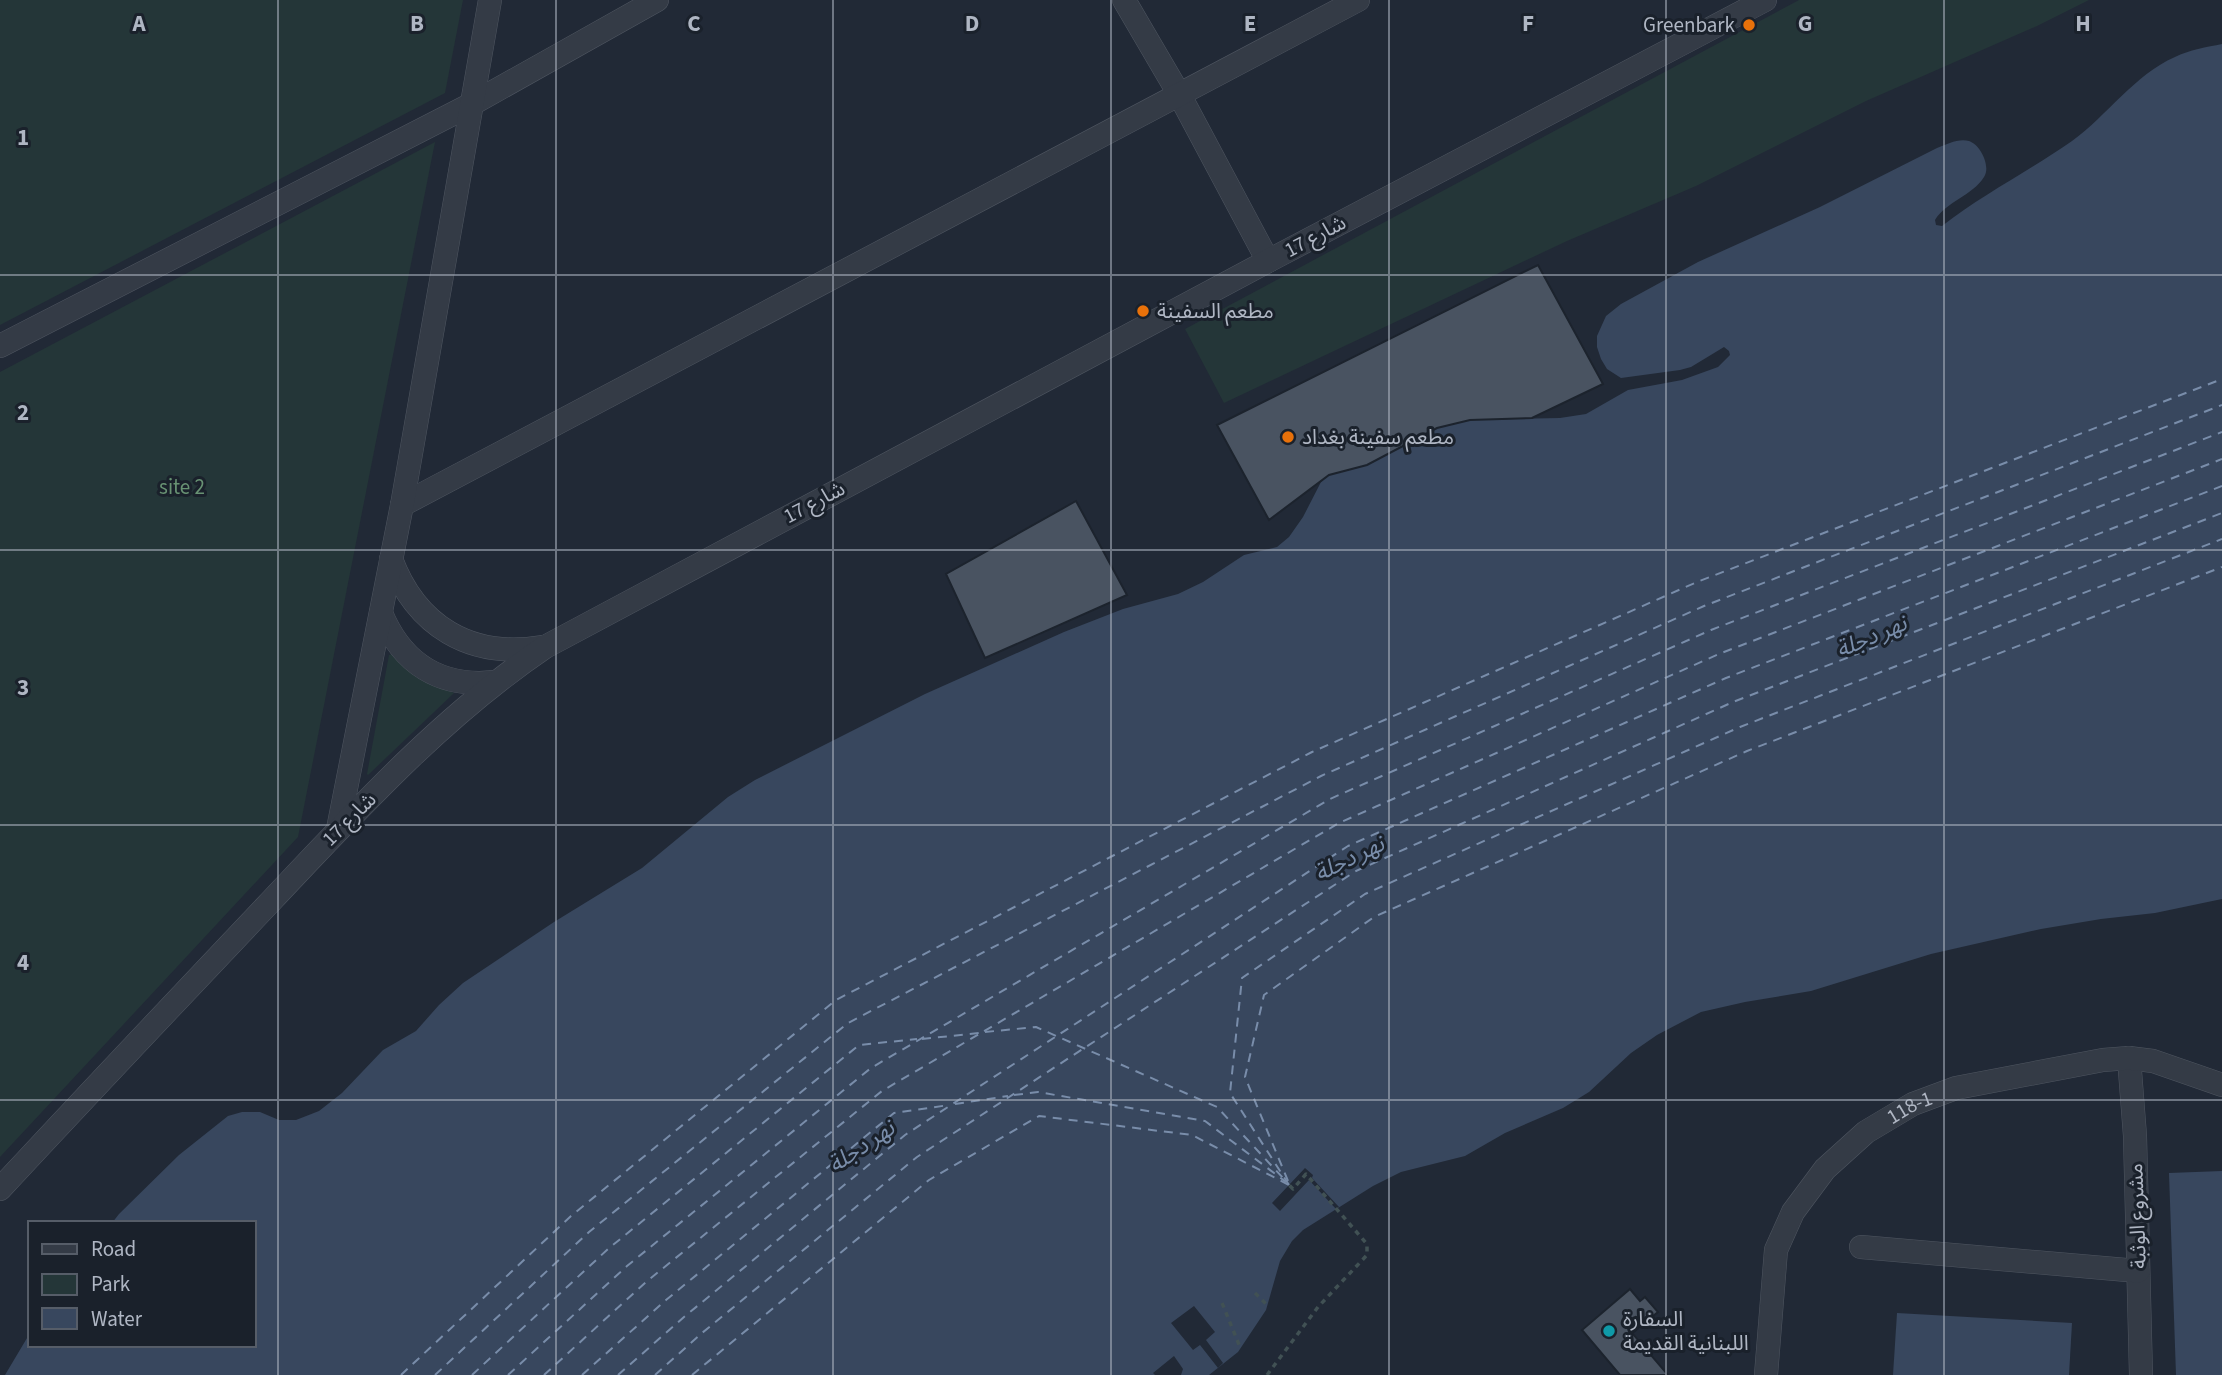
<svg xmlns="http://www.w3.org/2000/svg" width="2222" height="1375" font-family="'Source Sans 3','Noto Sans Arabic',sans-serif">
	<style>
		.green { fill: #243638 }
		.water { fill: #38475e }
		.pier { fill: #212936 }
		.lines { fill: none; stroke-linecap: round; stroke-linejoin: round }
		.ferry { stroke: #798daa; stroke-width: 2; stroke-dasharray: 9 7; stroke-linecap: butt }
		.building { fill: #495361; stroke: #1c232d; stroke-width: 2 }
		.minor-casing { stroke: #4f5661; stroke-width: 24 }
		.path { stroke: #415154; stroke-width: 3.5; stroke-dasharray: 5 5; stroke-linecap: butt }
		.minor { stroke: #343b46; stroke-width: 23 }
		.grid { fill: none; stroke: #afb6c3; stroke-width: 2; stroke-opacity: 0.55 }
		.food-dot { fill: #e8710a; stroke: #1a212b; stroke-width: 2.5 }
		.culture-dot { fill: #0f9aa8; stroke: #1a212b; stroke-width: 2.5 }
		.labels { text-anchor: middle; stroke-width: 6; stroke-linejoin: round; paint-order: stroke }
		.poi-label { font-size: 21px; fill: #afb6c3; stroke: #1a212b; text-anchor: start }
		.street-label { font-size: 21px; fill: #afb6c3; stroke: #1a212b }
		.park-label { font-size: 21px; fill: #689273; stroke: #1a212b }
		.water-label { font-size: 23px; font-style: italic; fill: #798daa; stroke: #1a212b }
		.grid-label { font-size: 23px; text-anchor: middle; font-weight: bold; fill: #afb6c3; stroke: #1a212b; stroke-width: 6; stroke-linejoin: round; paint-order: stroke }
	</style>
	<rect width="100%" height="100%" fill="#212936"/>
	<g class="green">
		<path d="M0,0H463L445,93L0,325Z"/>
		<path d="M1799,0H2089L2037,26L1866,101L1696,186L1567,241L1224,403L1185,329Z"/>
		<path d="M435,142L298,837L0,1157V372Z"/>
		<path d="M392,654L416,677L454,693L368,775L367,774L389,655Z"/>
	</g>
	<g class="water">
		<path d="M2222,44V899L2155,913L2101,919L2041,929L1931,954L1811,991L1745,1002L1701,1012L1657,1035L1631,1053L1589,1092L1563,1108L1505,1133L1465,1156L1401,1172L1373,1186L1303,1230L1292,1241L1280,1261L1266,1310L1238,1352L1209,1375H5L30,1333V1345H254V1223H112L119,1214L179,1155L228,1116L242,1112H260L279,1120H296L319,1111L342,1093L383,1050L416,1031L439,1005L463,983L554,922L642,868L728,797L755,780L925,694L1064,632L1123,609L1178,594L1203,582L1244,555L1277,547L1289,537L1303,517L1321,482L1329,475L1367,465L1437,428L1470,420L1560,418L1586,414L1628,390L1682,380L1718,367L1730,355L1729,351L1724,347L1691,367L1680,370L1621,378L1607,369L1601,359L1597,347V336L1606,316L1621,304L1698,262L1820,207L1937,148C1947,144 1959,138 1969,141C1981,145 1991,167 1984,177C1972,196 1947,201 1935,220L1936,225L1942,226C1983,194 2029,171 2072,141C2108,115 2134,75 2175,57C2189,50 2207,47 2222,44Z"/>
		<path d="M2222,1171V1375H2176L2169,1173Z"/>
		<path d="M1897,1313L2072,1323L2069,1375H1893Z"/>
	</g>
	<g class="pier">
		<path d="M1305,1168L1313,1175L1312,1178L1339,1207L1336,1209L1309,1180L1280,1211L1272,1203Z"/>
		<path d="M1194,1306L1215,1332L1206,1340L1223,1363L1218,1368L1200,1345L1193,1350L1171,1323Z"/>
		<path d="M1174,1356L1183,1369L1181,1375H1155L1153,1373Z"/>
	</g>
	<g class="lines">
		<g class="ferry">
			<path d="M985,1032L1036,1027L1217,1107L1284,1179"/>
			<path d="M922,1039L979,1033"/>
			<path d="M1014,1095L1038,1092L1205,1121L1286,1182"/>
			<path d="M955,1104L1008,1096"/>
			<path d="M1288,1181L1245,1077L1264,995L1374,917L1747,751L2222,567"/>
			<path d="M1289,1185L1230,1093L1242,978L1365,894L1740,727L2222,539"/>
			<path d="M401,1375L571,1216L836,1000L1312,752L1697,582L2222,379"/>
			<path d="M435,1375L589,1232L848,1023L1321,776L1704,606L2222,405"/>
			<path d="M472,1375L608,1249L859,1045L917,1039"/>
			<path d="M508,1375L627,1266L871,1068L1330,799L1711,630L2222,432"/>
			<path d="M544,1375L646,1282L882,1091L1339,823L1719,654L2222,459"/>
			<path d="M582,1375L666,1300L894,1113L949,1105"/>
			<path d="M618,1375L684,1317L905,1135L1348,846L1726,678L2222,486"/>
			<path d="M655,1375L702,1333L917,1157L1356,871L1733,702L2222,513"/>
			<path d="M692,1375L929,1180L1039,1116L1192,1135L1289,1185"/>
		</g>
	</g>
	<g class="building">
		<path d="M1538,265L1603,384L1532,418L1470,420L1437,428L1367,465L1329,475L1269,520L1217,425Z"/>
		<path d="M1076,501L1127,595L985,658L946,574Z"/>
		<path d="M1630,1289L1640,1301L1645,1297L1658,1312L1632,1333L1668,1375H1620L1582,1330Z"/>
	</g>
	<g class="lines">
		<defs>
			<g id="minor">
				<path d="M1124,0L1179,94L1268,261"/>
				<path d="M0,346L470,105L657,0"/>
				<path d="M402,505L1358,0"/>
				<path d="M391,559C416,626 470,659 542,647"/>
				<path d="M381,613C402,664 440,688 495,682"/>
				<path d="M338,829L402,505L490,0"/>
				<path d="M2129,1058L2135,1136L2141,1375"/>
				<path d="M0,1189C90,1092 182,995 273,899C358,809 443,716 545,647L1268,261L1765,0"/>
				<path d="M1861,1247L2138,1271"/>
				<path id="s1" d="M1766,1375L1776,1250L1793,1212L1825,1169L1866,1132L1913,1104L1956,1088L2103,1060L2129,1058L2153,1061L2222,1085"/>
			</g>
		</defs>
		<use href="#minor" class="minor-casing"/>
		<g class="path">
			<path d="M1255,1293L1267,1305"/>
			<path d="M1222,1303L1240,1347"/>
			<path d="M1267,1375L1318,1307L1367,1255V1244L1306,1174L1293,1189L1289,1185"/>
		</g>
		<use href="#minor" class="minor"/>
	</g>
	<path class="grid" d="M278,0V1375M556,0V1375M833,0V1375M1111,0V1375M1389,0V1375M1666,0V1375M1944,0V1375M0,275H2222M0,550H2222M0,825H2222M0,1100H2222"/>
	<g class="food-dot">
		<circle cx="1749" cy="25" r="7"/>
		<circle cx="1143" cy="311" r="7"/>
		<circle cx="1288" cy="437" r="7"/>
	</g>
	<circle class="culture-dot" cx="1609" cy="1331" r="7"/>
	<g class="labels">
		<g class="poi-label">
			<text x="1735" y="32" text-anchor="end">Greenbark</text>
			<text x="1157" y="318">مطعم السفينة</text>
			<text x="1302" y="444">مطعم سفينة بغداد</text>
			<text x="1623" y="1326">السفارة<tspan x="1623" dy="24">اللبنانية القديمة</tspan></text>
		</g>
		<g class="street-label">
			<text transform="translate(1315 236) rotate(-28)" y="7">شارع 17</text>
			<text transform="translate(814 502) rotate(-28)" y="7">شارع 17</text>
			<text transform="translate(349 819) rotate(-45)" y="7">شارع 17</text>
			<text dy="7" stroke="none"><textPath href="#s1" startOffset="326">118-1</textPath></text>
			<text transform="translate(2137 1216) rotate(-92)" y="7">مشروع الوثبة</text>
		</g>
		<g class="park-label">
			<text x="182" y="494">site 2</text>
		</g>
		<g class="water-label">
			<text transform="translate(1871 636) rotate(-23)" y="8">نهر دجلة</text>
			<text transform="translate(1349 858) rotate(-26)" y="8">نهر دجلة</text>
			<text transform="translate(861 1146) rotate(-34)" y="8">نهر دجلة</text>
		</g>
	</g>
	<g class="grid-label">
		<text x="139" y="31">A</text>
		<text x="417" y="31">B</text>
		<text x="694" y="31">C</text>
		<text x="972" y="31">D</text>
		<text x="1250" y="31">E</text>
		<text x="1528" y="31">F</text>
		<text x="1805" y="31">G</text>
		<text x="2083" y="31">H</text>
		<text x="23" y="145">1</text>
		<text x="23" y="420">2</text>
		<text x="23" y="695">3</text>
		<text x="23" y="970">4</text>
	</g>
	<rect x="28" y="1221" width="228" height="126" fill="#1a212b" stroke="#565d68" stroke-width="2"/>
	<rect x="42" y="1244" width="35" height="10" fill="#343b46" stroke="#565d68" stroke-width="2"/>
	<text x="91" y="1256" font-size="21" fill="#afb6c3">Road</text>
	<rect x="42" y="1274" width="35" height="21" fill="#243638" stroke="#565d68" stroke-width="2"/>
	<text x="91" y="1291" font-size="21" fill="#afb6c3">Park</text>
	<rect x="42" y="1308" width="35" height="21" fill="#38475e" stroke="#565d68" stroke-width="2"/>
	<text x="91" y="1326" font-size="21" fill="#afb6c3">Water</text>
</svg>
